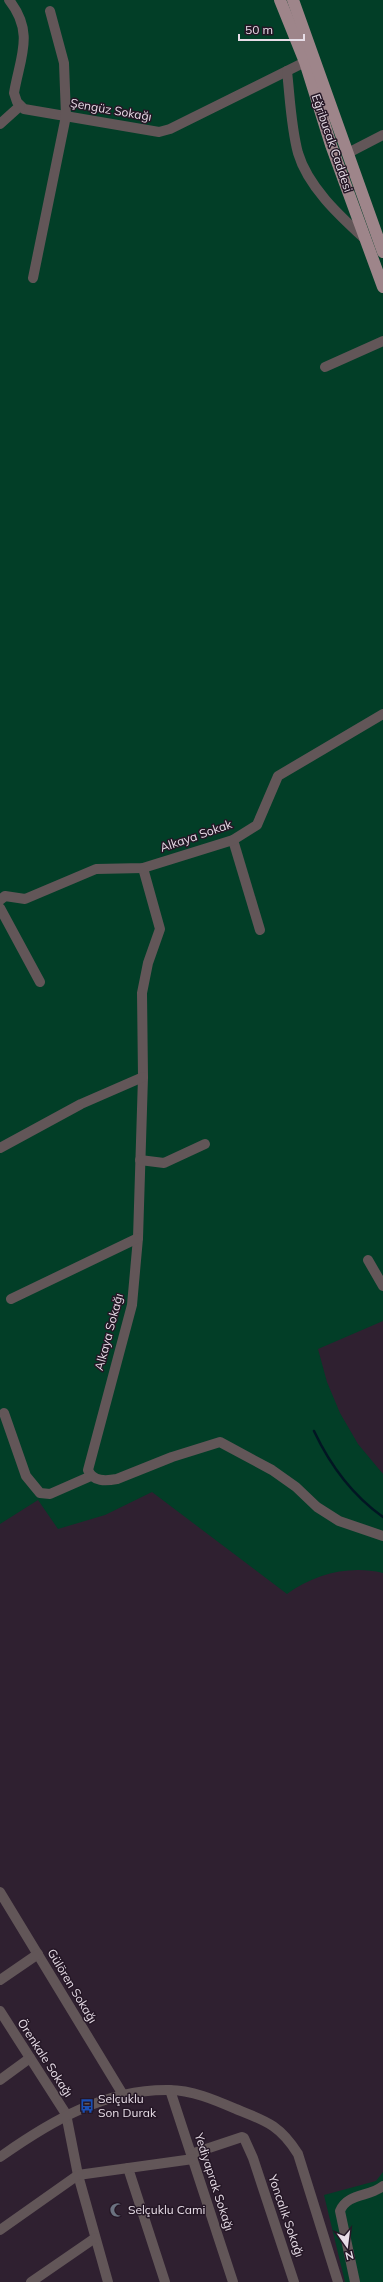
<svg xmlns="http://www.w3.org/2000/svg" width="383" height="2282" font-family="Mulish,sans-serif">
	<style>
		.green { fill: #023e27 }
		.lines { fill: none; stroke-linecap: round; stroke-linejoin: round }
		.stream { stroke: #021623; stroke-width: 2.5 }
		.minor { stroke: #625658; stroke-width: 10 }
		.major { stroke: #9e858a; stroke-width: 12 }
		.labels { text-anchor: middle; stroke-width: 3; stroke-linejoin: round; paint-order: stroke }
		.street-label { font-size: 12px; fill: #e7dde7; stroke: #251726 }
		.poi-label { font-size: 12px; fill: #e7dde7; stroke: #251726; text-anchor: start }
	</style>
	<rect width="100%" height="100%" fill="#2f2030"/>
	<g class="green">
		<path d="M0,0H383V1321L318,1349L327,1382L340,1413L358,1444L383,1474V1573C349,1565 315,1574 287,1594L152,1492L105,1515L58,1529L38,1500L0,1524Z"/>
		<path d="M383,2172V2282H345L324,2195L376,2181Z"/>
	</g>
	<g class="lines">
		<path class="stream" d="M314,1431C330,1465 352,1495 383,1517"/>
		<g class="minor">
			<path d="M9,0C35,33 20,57 14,93L17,102L24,109L159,132L170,129L305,62"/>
			<path d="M287,71C290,98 291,127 298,153C308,187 340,216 365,239"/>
			<path d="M0,124L20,106"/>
			<path d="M348,153L383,135"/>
			<path d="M33,278L66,116L64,63L50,11"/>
			<path d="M325,367L383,341"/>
			<path d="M233,840L260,930"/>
			<path d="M143,868L160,929L148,963L142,993L143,1077L138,1238L132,1305L88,1470C93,1482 106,1481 117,1479L172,1457L220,1442L272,1470L296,1487L317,1507L339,1521L383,1536"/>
			<path d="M0,900L5,896L25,899L96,869L143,868L233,840L257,825L278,776L383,714"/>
			<path d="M0,908L40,982"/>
			<path d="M0,1148L81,1104L143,1077"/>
			<path d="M140,1160L164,1163L205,1144"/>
			<path d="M368,1260L383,1286"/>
			<path d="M11,1299L138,1238"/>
			<path d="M4,1413L26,1476L40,1493L50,1494L91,1476"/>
			<path d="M0,1892L122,2093"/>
			<path d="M0,1980L38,1954"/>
			<path d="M0,2011L66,2114L78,2175L108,2282"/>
			<path d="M0,2080L30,2058"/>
			<path d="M170,2090L233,2282"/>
			<path d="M191,2154L242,2137L244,2138L253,2158L294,2282"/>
			<path d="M0,2157C51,2121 105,2089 169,2090C192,2090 215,2100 236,2109C266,2121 280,2125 298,2154L338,2282"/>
			<path d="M128,2168L165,2282"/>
			<path d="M0,2230L78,2175L193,2159"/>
			<path d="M31,2282L95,2238"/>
			<path d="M355,2282L340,2211C347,2193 370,2197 383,2186"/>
		</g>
		<g class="major">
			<path d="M280,0L305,62L331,145L383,287"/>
			<path d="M293,0L383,252"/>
		</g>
	</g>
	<defs>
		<symbol id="bus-bare" viewBox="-9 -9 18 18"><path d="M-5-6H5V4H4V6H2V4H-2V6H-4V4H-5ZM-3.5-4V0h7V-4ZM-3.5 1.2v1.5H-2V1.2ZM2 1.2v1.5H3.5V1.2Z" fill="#1a4fb4" stroke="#251726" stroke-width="2.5" paint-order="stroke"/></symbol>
		<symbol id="mosque-bare" viewBox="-9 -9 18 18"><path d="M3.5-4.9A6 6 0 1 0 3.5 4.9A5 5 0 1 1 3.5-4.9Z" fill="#6b7280" stroke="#251726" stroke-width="2.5" paint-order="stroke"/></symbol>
	</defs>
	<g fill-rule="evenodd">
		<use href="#bus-bare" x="77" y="2096" width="20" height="20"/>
		<use href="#mosque-bare" x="107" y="2200" width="20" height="20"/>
	</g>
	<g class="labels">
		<g class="street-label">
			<text transform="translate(111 110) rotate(10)" y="4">Şengüz Sokağı</text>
			<text transform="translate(332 143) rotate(71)" y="4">Eğribucak Caddesi</text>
			<text transform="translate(196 836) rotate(-19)" y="4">Alkaya Sokak</text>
			<text transform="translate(109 1332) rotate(-75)" y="4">Alkaya Sokağı</text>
			<text transform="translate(72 1986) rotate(59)" y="4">Gülören Sokağı</text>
			<text transform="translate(45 2058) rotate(57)" y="4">Örenkale Sokağı</text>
			<text transform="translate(214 2182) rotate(72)" y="4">Yediyaprak Sokağı</text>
			<text transform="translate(286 2216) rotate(71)" y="4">Yoncalık Sokağı</text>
		</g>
		<g class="poi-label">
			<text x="98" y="2103">Selçuklu<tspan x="98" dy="14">Son Durak</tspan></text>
			<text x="128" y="2214">Selçuklu Cami</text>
		</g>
	</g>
	<g transform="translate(347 2246) rotate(166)" stroke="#251726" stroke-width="3" paint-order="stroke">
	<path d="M0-3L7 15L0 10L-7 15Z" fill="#e7dde7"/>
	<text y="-6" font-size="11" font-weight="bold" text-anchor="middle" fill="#e7dde7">N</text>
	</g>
	<path d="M239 34v6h65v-6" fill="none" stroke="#e7dde7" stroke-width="2"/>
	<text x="245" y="34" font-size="12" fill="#e7dde7" stroke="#251726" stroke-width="3" paint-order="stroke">50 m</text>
</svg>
